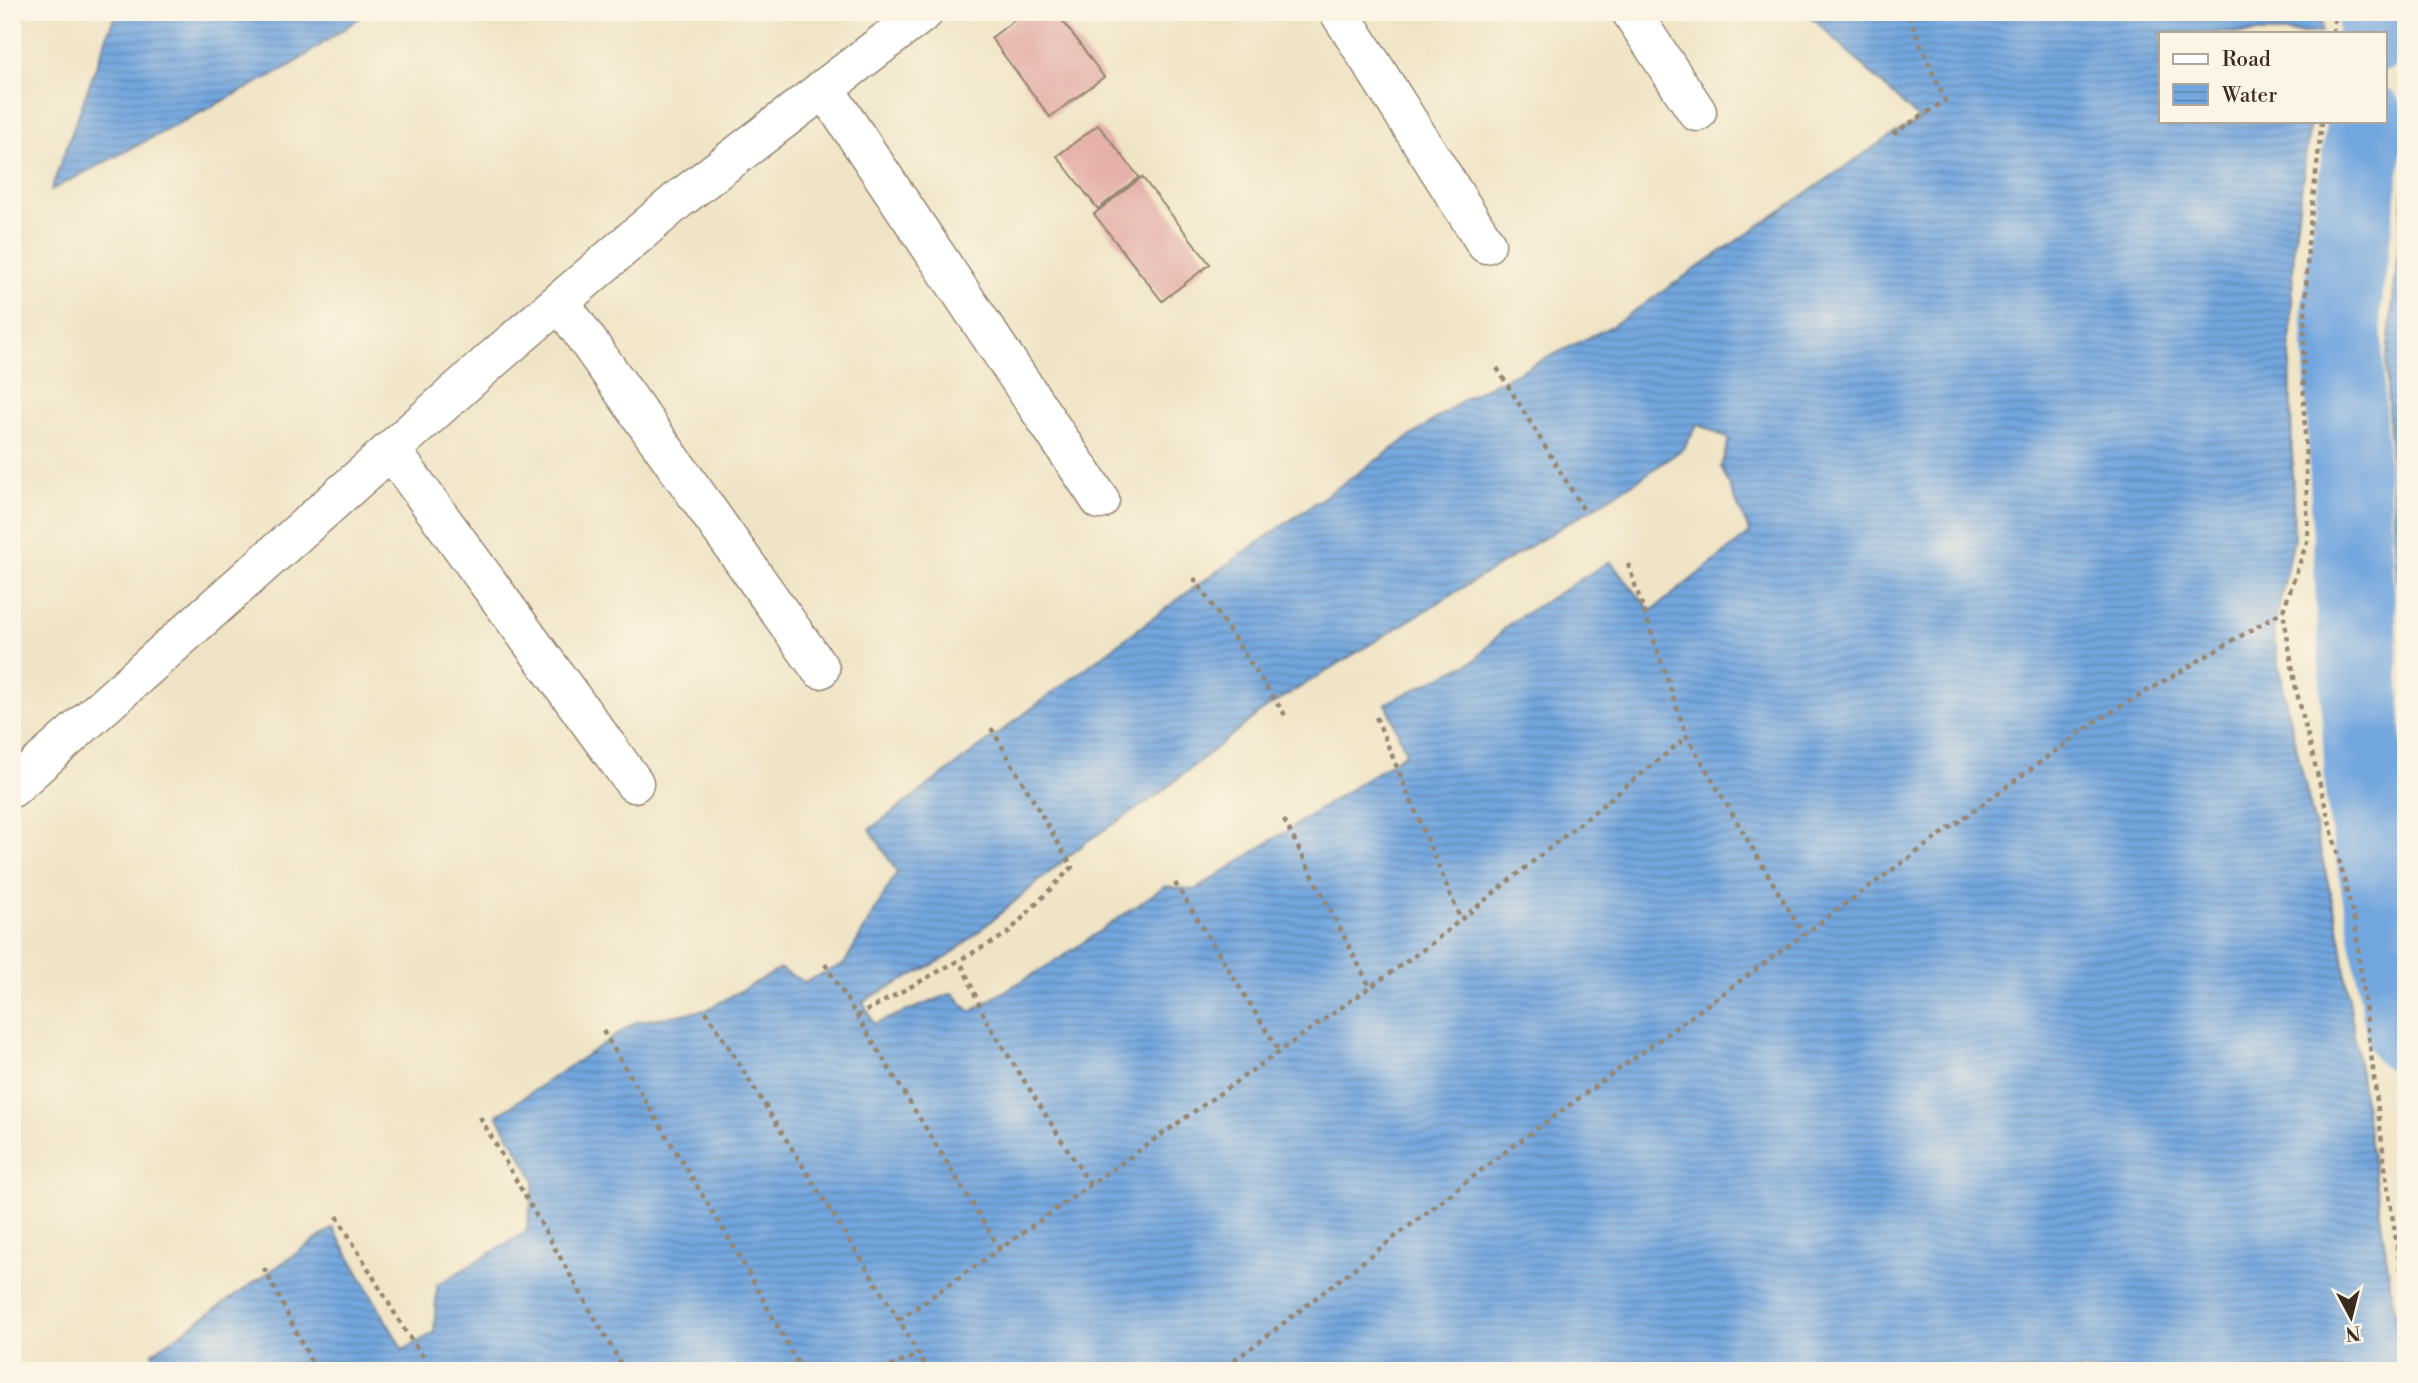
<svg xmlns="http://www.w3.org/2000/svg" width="2418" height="1383" font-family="'Libre Bodoni',serif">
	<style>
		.water { fill: url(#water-rules); stroke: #56687e; stroke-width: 2; fill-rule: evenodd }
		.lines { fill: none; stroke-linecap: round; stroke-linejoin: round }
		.river { stroke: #72a6de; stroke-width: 79 }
		.building { fill: #e5b1aa }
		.minor-casing { stroke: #968772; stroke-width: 41 }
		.path { stroke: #968772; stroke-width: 4.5; stroke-dasharray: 5 5; stroke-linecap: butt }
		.minor { stroke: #fff; stroke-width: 38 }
	</style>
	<defs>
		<pattern id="water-rules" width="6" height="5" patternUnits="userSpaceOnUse" patternTransform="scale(1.75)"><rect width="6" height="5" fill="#72a6de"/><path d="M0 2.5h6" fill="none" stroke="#5f87b3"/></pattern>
	</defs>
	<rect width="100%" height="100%" fill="#fcf5e5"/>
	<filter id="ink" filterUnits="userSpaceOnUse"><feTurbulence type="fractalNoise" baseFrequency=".0143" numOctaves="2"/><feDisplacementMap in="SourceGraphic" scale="14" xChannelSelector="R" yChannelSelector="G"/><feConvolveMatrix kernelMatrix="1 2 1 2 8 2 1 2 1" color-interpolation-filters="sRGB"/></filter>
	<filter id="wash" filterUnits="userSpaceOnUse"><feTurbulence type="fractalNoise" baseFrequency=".00686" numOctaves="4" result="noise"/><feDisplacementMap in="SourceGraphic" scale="28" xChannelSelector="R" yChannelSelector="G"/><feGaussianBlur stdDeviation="1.57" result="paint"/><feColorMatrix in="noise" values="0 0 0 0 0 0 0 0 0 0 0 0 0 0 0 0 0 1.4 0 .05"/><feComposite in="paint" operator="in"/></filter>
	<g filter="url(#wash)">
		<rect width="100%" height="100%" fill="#f0e4c6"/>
		<g class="water">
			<path d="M116,12H368L292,65L51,190Z"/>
			<path d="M1806,12H2323L2321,33H2161V121H2310L2294,246L2290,362L2294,539L2273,633L2287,707L2339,930L2403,1371H163L152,1353L333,1228L403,1350L434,1333L437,1285L526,1232L535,1180L497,1115L636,1022L706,1010L780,969L804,982L844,964L897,872L870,829L1189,591L1467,397L1612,326L1893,134L1920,120ZM1698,424L1729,439L1721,467L1750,533L1651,611L1610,561L1510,623L1474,661L1386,703L1406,753L1195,890L1165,886L1062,957L970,1012L953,993L874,1024L863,1001L948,957L1086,842L1155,797L1263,710L1640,479L1684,448Z"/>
			<path d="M2406,179V615L2397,577L2386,366Z"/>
		</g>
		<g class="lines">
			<g class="river">
				<path d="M2377,33L2380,12"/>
				<path d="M2366,121L2341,311L2365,794L2406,1034"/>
			</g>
		</g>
		<g id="blocks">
			<g class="building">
				<path d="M1025,12H1056L1104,77L1050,117L991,38Z"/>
				<path d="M1098,125L1139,177L1098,209L1057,156Z"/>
				<path d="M1142,177L1210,264L1162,301L1094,214Z"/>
			</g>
		</g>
	</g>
	<g filter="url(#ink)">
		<use href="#blocks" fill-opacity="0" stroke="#968772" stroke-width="2"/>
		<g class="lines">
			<defs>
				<g id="minor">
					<path d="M1339,12L1486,244"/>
					<path d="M1631,12L1697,112"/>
					<path d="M824,88L1100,500"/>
					<path d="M560,302L820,669"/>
					<path d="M391,450L634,783"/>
					<path d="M12,788L494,358L677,201L924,12"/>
				</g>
			</defs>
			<use href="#minor" class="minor-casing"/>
			<g class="path">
				<path d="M2333,33L2335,12"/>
				<path d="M2322,121L2308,244L2303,366L2308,539L2283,611L2296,689L2355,924L2387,1183L2406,1301"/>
				<path d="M1893,134L1945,101L1907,12"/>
				<path d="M1497,368L1585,512"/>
				<path d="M1628,564L1687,737L1803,934"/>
				<path d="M1194,578L1285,715"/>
				<path d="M1376,717L1461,920"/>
				<path d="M1284,820L1370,987"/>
				<path d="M1175,883L1279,1051"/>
				<path d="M825,964L1000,1249"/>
				<path d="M962,965L987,1022L1090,1185"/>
				<path d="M706,1011L899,1320L928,1371"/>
				<path d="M857,1016L1007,934L1072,867L990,726"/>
				<path d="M603,1031L737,1252L802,1371"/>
				<path d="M480,1117L625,1371"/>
				<path d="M337,1216L404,1329L433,1371"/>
				<path d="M264,1268L316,1371"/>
				<path d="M899,1320L1427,947L1687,737"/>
				<path d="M881,1371L919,1354"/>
				<path d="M1217,1371L1250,1349L1501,1155L2098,720L2283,611"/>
			</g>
			<use href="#minor" class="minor"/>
		</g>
	</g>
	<rect width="2418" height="1383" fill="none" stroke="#fcf5e5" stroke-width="42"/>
	<rect x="2159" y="32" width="228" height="91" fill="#fcf5e5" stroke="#afa495" stroke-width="2"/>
	<rect x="2173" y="54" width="35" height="10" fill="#ffffff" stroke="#afa495" stroke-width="2"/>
	<text x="2222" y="66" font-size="21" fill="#3b2a1e">Road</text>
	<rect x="2173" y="84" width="35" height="21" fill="url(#water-rules)" stroke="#afa495" stroke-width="2"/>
	<text x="2222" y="102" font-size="21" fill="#3b2a1e">Water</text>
	<g transform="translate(2351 1317) rotate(173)" stroke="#fcf5e5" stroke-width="5" paint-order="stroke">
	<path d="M0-5L12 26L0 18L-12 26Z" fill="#3b2a1e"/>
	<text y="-10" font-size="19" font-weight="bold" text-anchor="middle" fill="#3b2a1e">N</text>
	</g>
</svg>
